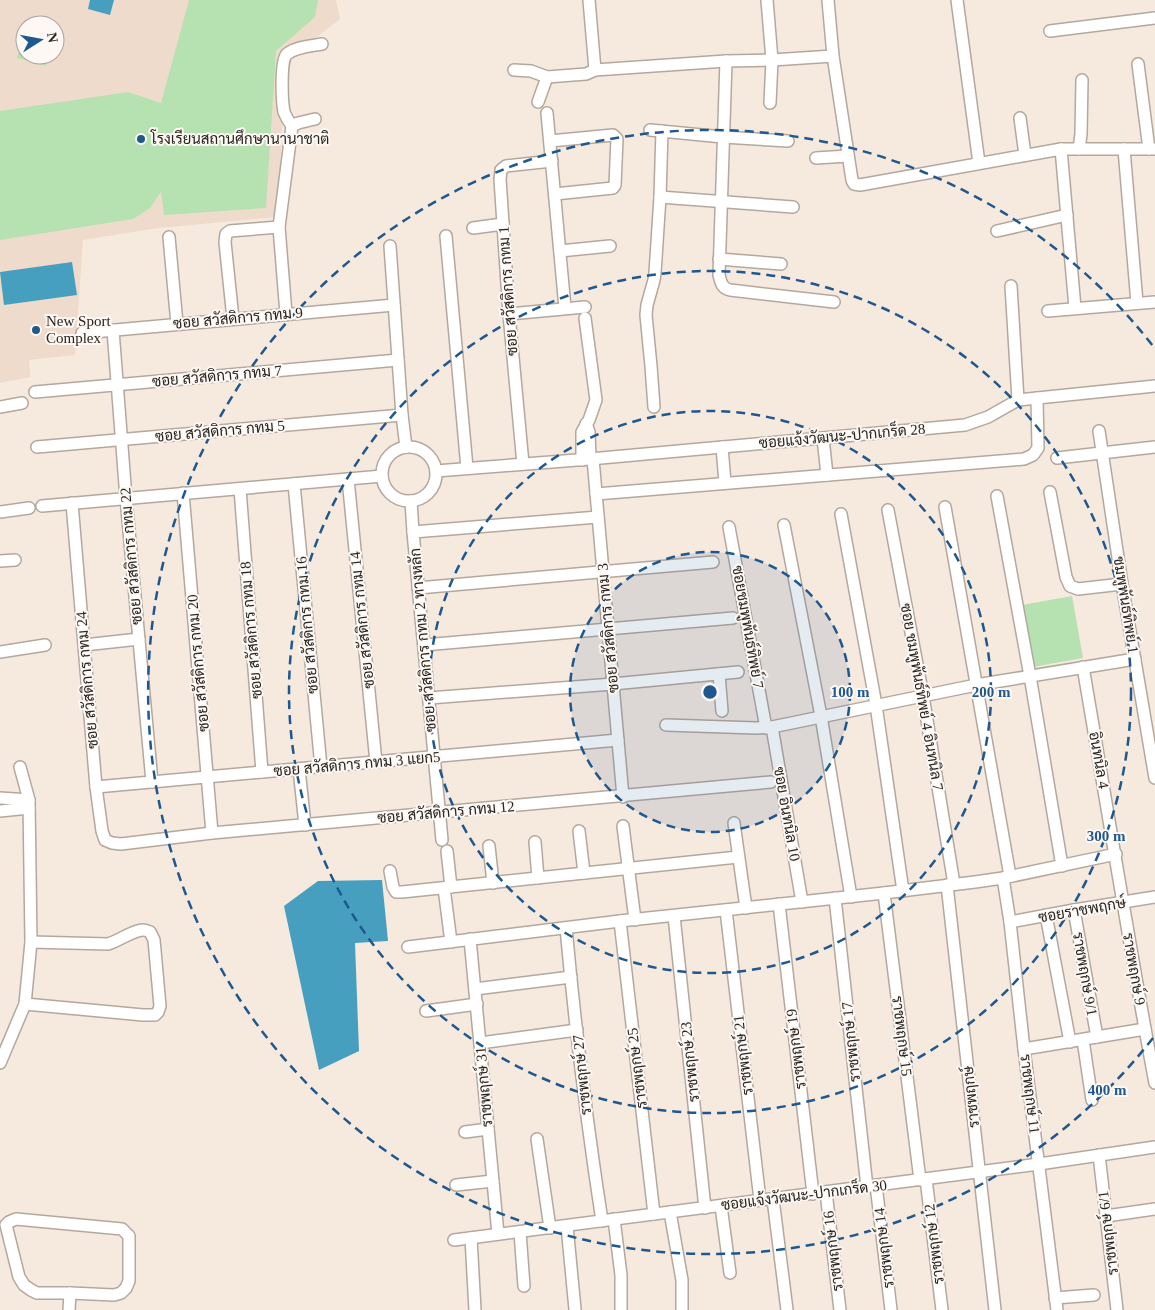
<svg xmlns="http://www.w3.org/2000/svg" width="1155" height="1310" font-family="'Times New Roman',Sarabun,serif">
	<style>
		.built { fill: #efdbcc; fill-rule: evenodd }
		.green { fill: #b6e2b2 }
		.water { fill: #469fbe }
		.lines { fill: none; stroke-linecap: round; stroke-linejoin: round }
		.minor-casing { stroke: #b4a89e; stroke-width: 14 }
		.minor { stroke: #fff; stroke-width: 11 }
		.ring { fill: none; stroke: #1e588f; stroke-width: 2.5; stroke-dasharray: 9 6 }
		.poi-dot { fill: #1e588f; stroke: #fdf8f4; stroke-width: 2 }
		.labels { text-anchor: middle; stroke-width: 4; stroke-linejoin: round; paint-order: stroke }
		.poi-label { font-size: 15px; fill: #292420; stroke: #fdf8f4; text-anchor: start }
		.street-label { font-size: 15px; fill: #292420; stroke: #fdf8f4 }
		.centre { fill: #1e588f; stroke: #fdf8f4; stroke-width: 2.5 }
		.ring-label { font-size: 15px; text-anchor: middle; font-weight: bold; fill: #1e588f; stroke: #fdf8f4; stroke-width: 4; stroke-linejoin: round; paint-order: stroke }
	</style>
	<rect width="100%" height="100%" fill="#f6e9de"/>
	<path class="built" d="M0,0H336L340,19L285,62L278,217L158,228L83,240L75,355L29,360L30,377L0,383ZM25,25H55V55H25Z"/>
	<g class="green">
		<path d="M189,0H318L315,17L276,51L266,208L164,215L161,192L150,208L133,219L0,240V111L128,92L161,103Z"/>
		<path d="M25,28V55H48L46,66L17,58Z"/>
		<path d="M1072,596L1083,658L1033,667L1022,605Z"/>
	</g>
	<g class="water">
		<path d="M90,0H114L110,15L88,9Z"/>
		<path d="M72,262L77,295L4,305L0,272Z"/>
		<path d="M382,880L388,941L355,943L359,1051L319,1070L284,906L318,881Z"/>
	</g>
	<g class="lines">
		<defs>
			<g id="minor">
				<path d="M589,0L595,70"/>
				<path d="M767,0L772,60L770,103"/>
				<path d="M828,0L833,56L852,180L854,184L860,185L1061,149H1155"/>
				<path d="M957,0L979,163"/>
				<path d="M1050,31L1155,18"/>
				<path d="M726,61L719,275C721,283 722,288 730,290L834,302"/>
				<path d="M1138,64L1149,149"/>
				<path d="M514,70L531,71L547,77L586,74L595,70L726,61L772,60L833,56"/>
				<path d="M538,102L547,77"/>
				<path d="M547,113L565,308"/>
				<path d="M1020,118L1025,155"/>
				<path d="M292,126C289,122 286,117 284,112C282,102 280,60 287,54C295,47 311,46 322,44"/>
				<path d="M650,130L723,137L788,141"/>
				<path d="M550,141L613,135L617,139L615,185L613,188L555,194"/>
				<path d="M1061,149L1075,308"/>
				<path d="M1079,149L1081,134L1082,80"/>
				<path d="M1124,149L1137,303"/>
				<path d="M816,158L848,156"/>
				<path d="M660,197L793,207"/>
				<path d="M473,228L503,224"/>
				<path d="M997,231L1067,215"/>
				<path d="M446,236L467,468"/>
				<path d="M169,237L177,324"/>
				<path d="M390,246L402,415L406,447"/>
				<path d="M560,251L610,246"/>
				<path d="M719,259L781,264"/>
				<path d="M1011,286L1018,400"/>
				<path d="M1048,311L1155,302"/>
				<path d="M286,314L279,227L292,126L298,123L315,119"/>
				<path d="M509,314L585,307"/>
				<path d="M233,319L225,242L226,234L230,231L279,227"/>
				<path d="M113,330L126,498L152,782"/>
				<path d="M82,333L394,305"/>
				<path d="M35,392L398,360"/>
				<path d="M0,407L22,403"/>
				<path d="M654,407L651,366L646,315L647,305L654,280L655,273L660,197L662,131"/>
				<path d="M586,424L589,432L590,459"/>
				<path d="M1099,431L1122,584L1155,778"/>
				<path d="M823,438L827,475"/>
				<path d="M37,447L402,415"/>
				<path d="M722,447L725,483"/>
				<circle cx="409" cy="474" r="27"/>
				<path d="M1057,458L1155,447"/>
				<path d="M593,459L623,797"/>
				<path d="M582,460V432L589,420L596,400L585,318"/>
				<path d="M523,464L509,314L500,179L501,170L506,166L552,161"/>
				<path d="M436,471L590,459L965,425L988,417L1018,400L1155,386"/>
				<path d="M348,479L376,762"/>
				<path d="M294,484L321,767"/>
				<path d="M240,489L262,772"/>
				<path d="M1050,492L1066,577L1070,586L1078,589L1122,584"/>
				<path d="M183,493L212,833"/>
				<path d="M596,494L1024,459L1033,455L1038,448L1037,398"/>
				<path d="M997,496L1030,676L1062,866"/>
				<path d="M411,501L413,532L442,840"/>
				<path d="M72,503L96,787L102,831L105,840L112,843L121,844L212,833L771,782"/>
				<path d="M42,506L382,476"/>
				<path d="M945,507L1010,876"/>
				<path d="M888,510L923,696L954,884"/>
				<path d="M0,512L29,508"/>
				<path d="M841,514L876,705L903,891"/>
				<path d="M784,525L821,716L851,897"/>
				<path d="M729,527L766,728"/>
				<path d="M413,532L598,517"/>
				<path d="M0,561L15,560"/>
				<path d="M418,588L713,562"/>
				<path d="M84,645L139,639"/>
				<path d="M424,645L733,618"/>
				<path d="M0,652L45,645"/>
				<path d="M1083,667C1107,806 1129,945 1155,1083"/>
				<path d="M719,674L722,711"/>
				<path d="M429,698L613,684L738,672"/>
				<path d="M666,725L756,728L772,727L976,685L1135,659"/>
				<path d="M772,727L802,902"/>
				<path d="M299,769L305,825"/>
				<path d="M96,787L618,740"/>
				<path d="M0,798L29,800"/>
				<path d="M0,811L29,808"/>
				<path d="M734,823L746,908"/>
				<path d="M623,826L635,920"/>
				<path d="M579,831L584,873"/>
				<path d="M535,842L538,878"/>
				<path d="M489,846L493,883"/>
				<path d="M447,851L451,887"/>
				<path d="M390,871L393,887L396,892H402L738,857"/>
				<path d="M1003,878L1010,922L1024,1049L1057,1310"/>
				<path d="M947,885L995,1310"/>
				<path d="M444,888L451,942"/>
				<path d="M884,893L920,1180"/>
				<path d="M835,898L867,1187"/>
				<path d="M779,904L813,1194"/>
				<path d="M726,910L760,1200"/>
				<path d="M1074,910L1097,1037"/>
				<path d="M1046,915L1070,1042"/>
				<path d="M674,916L705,1208"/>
				<path d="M620,921L654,1214"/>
				<path d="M1010,922L1074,910L1155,897"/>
				<path d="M566,928C575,1026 587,1124 602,1221"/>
				<path d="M470,939L498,1234"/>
				<path d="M408,947L620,921L884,893L975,882L1003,878L1116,854"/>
				<path d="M475,989L571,977"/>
				<path d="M25,1004L143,1015H155L158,1012L160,1006L154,940L150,932C148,931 145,930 143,930C133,930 119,941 108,944L31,942"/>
				<path d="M426,1011L477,1004"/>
				<path d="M1083,1040L1092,1100"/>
				<path d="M480,1043L577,1030"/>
				<path d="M1024,1049L1145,1029"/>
				<path d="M0,1063L25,1004L31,942L29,800L20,767"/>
				<path d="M465,1132L488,1129"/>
				<path d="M537,1139L550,1228"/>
				<path d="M1099,1155L1117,1310"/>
				<path d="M926,1179L942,1310"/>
				<path d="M456,1185L493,1181"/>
				<path d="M876,1185L891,1310"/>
				<path d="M826,1192L840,1310"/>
				<path d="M773,1199L787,1310"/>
				<path d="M721,1206L730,1273"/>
				<path d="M670,1212L682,1280V1310"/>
				<path d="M1106,1216L1155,1209"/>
				<path d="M16,1219L122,1229L129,1236V1281L126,1288L121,1293L114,1295L70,1293H37L31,1290L24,1285L19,1277L6,1225L9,1222Z"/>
				<path d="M614,1219L621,1275V1310"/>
				<path d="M567,1226L575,1309"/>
				<path d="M520,1232L524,1286"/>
				<path d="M471,1238L475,1310"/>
				<path d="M454,1240L1039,1164L1155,1147"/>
				<path d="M1055,1298L1094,1295"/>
				<path d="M69,1310L70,1293"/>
			</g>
		</defs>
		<use href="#minor" class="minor-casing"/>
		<use href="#minor" class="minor"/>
	</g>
	<circle cx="710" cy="692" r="140" fill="#1e588f" fill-opacity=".12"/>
	<g class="ring">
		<circle cx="710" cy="692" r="140"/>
		<circle cx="710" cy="692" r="281"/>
		<circle cx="710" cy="692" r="421"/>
		<path d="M1153 1038A562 562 0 1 1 1153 346"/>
	</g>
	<g class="poi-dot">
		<circle cx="141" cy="139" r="5"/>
		<circle cx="36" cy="330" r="5"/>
	</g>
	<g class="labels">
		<g class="poi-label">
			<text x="151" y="144">โรงเรียนสถานศึกษานานาชาติ</text>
			<text x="46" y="326">New Sport<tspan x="46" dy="17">Complex</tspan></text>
		</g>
		<g class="street-label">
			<text transform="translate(508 291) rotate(-94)" y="5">ซอย สวัสดิการ กทม 1</text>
			<text transform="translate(238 318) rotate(-5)" y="5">ซอย สวัสดิการ กทม 9</text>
			<text transform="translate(217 376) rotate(-5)" y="5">ซอย สวัสดิการ กทม 7</text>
			<text transform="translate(220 431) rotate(-5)" y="5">ซอย สวัสดิการ กทม 5</text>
			<text transform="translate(842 436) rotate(-5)" y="5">ซอยแจ้งวัฒนะ-ปากเกร็ด 28</text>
			<text transform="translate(131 556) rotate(-95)" y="5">ซอย สวัสดิการ กทม 22</text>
			<text transform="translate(1126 605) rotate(81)" y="5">ชมพูพันธ์ทิพย์ 1</text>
			<text transform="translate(362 620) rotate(-96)" y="5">ซอย สวัสดิการ กทม 14</text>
			<text transform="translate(307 625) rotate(-95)" y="5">ซอย สวัสดิการ กทม 16</text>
			<text transform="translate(748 627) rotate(80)" y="5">ซอยชมพูพันธ์ทิพย์ 7</text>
			<text transform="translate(608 628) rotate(-95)" y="5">ซอย สวัสดิการ กทม 3</text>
			<text transform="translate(251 630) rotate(-95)" y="5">ซอย สวัสดิการ กทม 18</text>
			<text transform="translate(423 640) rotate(-95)" y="5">ซอย สวัสดิการ กทม 2 ทางหลัก</text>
			<text transform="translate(198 663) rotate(-95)" y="5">ซอย สวัสดิการ กทม 20</text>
			<text transform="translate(87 680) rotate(-95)" y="5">ซอย สวัสดิการ กทม 24</text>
			<text transform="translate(922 697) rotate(80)" y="5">ซอย ชมพูพันธ์ทิพย์ 4 อินทนิล 7</text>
			<text transform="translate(1099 760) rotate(80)" y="5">อินทนิล 4</text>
			<text transform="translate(357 764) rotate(-5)" y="5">ซอย สวัสดิการ กทม 3 แยก5</text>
			<text transform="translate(446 812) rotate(-5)" y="5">ซอย สวัสดิการ กทม 12</text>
			<text transform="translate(787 814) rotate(80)" y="5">ซอย อินทนิล 10</text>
			<text transform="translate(1082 910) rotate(-10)" y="5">ซอยราชพฤกษ์</text>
			<text transform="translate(1134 969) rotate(80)" y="5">ราชพฤกษ์ 9</text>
			<text transform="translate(1085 974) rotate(80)" y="5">ราชพฤกษ์ 9/1</text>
			<text transform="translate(902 1036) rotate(83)" y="5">ราชพฤกษ์ 15</text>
			<text transform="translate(851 1042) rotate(-96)" y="5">ราชพฤกษ์ 17</text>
			<text transform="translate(796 1049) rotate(-97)" y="5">ราชพฤกษ์ 19</text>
			<text transform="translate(743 1055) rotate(-97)" y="5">ราชพฤกษ์ 21</text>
			<text transform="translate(690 1062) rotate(-96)" y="5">ราชพฤกษ์ 23</text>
			<text transform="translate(637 1068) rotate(-97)" y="5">ราชพฤกษ์ 25</text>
			<text transform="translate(582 1075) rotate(-96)" y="5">ราชพฤกษ์ 27</text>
			<text transform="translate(484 1087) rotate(-95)" y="5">ราชพฤกษ์ 31</text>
			<text transform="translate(1030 1094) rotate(83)" y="5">ราชพฤกษ์ 11</text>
			<text transform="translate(971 1097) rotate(-96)" y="5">ราชพฤกษ์</text>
			<text transform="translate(804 1195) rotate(-7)" y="5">ซอยแจ้งวัฒนะ-ปากเกร็ด 30</text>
			<text transform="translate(1108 1233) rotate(-97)" y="5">ราชพฤกษ์ 6/1</text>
			<text transform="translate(934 1244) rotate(-97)" y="5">ราชพฤกษ์ 12</text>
			<text transform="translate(884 1248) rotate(-97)" y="5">ราชพฤกษ์ 14</text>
			<text transform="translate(833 1251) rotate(-97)" y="5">ราชพฤกษ์ 16</text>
		</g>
	</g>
	<circle cx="710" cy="692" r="8" class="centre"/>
	<g class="ring-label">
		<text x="850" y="697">100 m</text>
		<text x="991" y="697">200 m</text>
		<text x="1106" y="841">300 m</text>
		<text x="1107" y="1095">400 m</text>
	</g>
	<g transform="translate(40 40) rotate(79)"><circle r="24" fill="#fdf8f4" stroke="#a8a39f"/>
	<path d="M0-4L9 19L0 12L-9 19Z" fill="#1e588f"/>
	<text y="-8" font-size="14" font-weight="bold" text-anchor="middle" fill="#292420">N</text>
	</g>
</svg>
